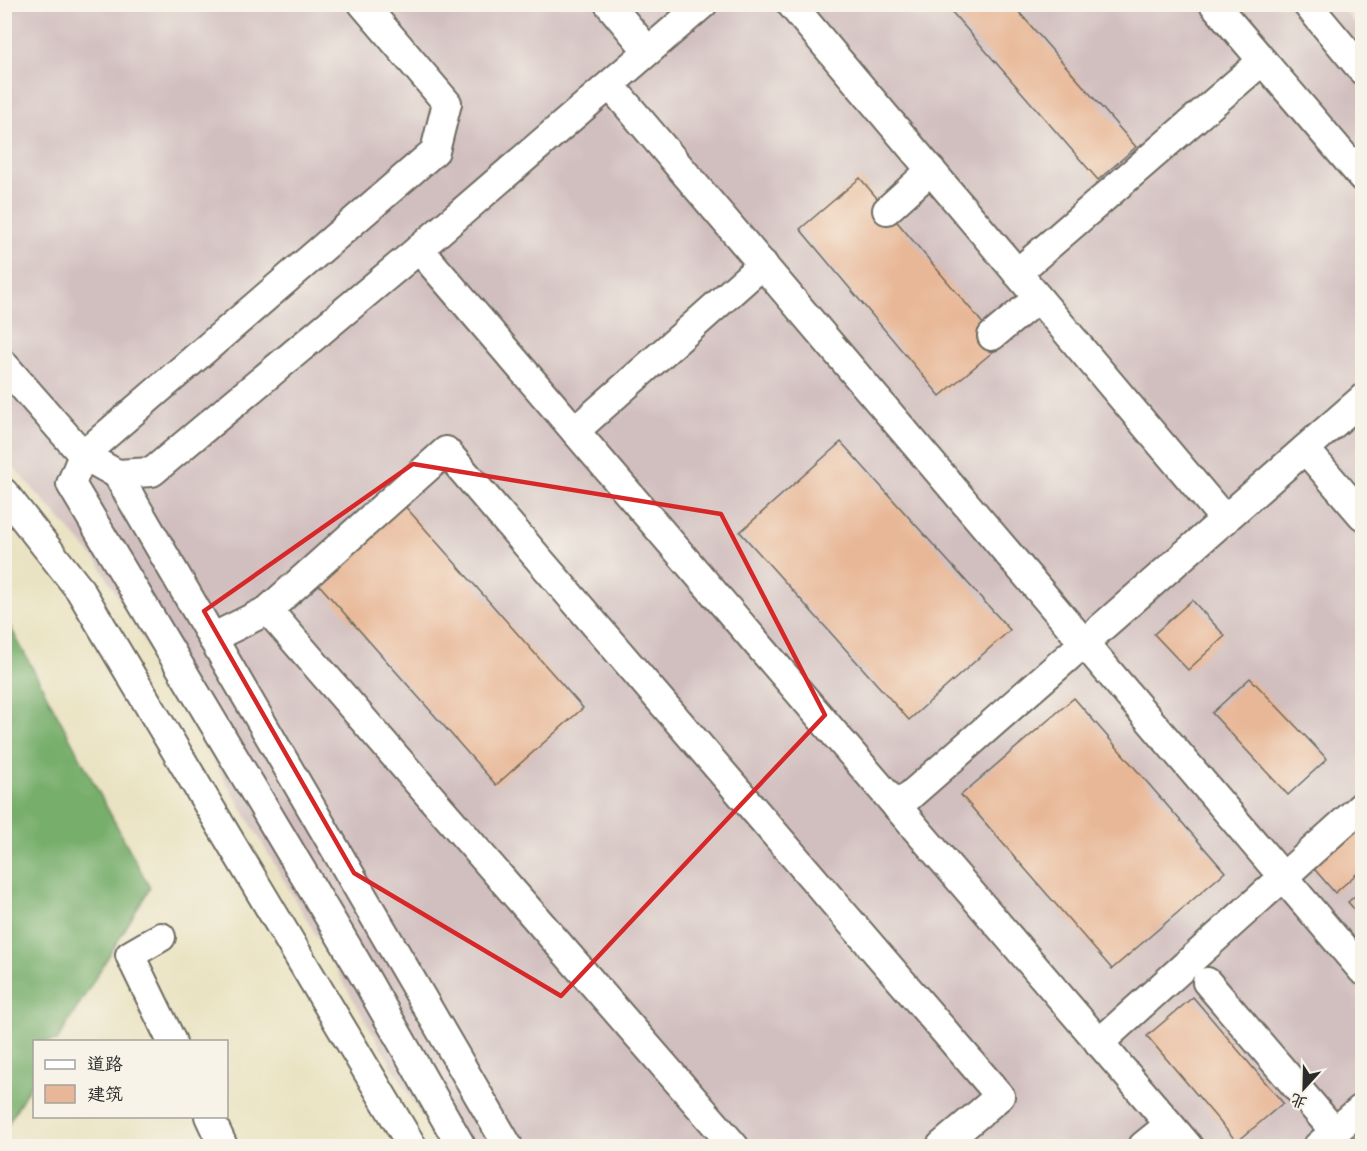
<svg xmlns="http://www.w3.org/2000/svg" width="1367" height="1151" font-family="Sriracha,'LXGW WenKai TC',sans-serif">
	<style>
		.industrial { fill: #d1bfbf }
		.forest { fill: #77ae6c; stroke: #516c4c; stroke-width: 1.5 }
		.building { fill: #e8b797 }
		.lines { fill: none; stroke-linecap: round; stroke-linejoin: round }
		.minor-casing { stroke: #6e6b60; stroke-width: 32 }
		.minor { stroke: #fff; stroke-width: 28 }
		.marked { fill: none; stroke: #d62828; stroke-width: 4.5; stroke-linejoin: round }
	</style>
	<rect width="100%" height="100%" fill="#f7f3e8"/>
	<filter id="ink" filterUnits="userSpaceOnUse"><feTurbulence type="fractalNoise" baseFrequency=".0167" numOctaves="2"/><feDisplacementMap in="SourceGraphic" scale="12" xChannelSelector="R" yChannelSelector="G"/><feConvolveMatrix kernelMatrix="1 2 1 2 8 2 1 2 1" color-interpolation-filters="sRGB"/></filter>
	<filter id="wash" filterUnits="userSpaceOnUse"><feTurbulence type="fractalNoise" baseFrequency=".008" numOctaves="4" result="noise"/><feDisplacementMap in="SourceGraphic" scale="24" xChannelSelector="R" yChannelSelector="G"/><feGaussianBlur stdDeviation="1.35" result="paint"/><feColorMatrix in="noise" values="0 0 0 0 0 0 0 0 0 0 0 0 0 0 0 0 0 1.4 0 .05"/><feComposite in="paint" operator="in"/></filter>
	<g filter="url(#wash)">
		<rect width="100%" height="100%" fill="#eae3c3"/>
		<path class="industrial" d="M4,5H1339L1362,31V1146H439L98,562L5,457Z"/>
		<path class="forest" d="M4,615L150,888L57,1041L34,1042V1079L5,1129Z"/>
		<g id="blocks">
			<g class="building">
				<path d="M945,4H1012L1136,147L1098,180Z"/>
				<path d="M860,178L1001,345L940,396L800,229Z"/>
				<path d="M841,442L1010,630L909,720L740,532Z"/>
				<path d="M403,504L583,708L496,785L315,580Z"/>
				<path d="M1192,600L1225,636L1188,670L1154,634Z"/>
				<path d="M1250,678L1327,759L1288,795L1212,713Z"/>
				<path d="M1074,698L1225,872L1112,969L961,795Z"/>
				<path d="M1362,820V869L1335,893L1310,864Z"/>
				<path d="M1362,890V918L1348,902Z"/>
				<path d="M1193,997L1283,1103L1237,1142L1147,1036Z"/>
				<path d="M1362,1131V1146H1345Z"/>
			</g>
		</g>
	</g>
	<g filter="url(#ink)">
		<use href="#blocks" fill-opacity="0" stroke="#6e6b60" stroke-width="1.5"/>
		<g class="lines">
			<defs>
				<g id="minor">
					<path d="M363,4L447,103L435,151L83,455L71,484L362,972L461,1146"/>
					<path d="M609,4L648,51"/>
					<path d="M791,4L1225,520"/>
					<path d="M1214,4L1362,177"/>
					<path d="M1307,4L1362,70"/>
					<path d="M610,85L1362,970"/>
					<path d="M887,210L931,170"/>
					<path d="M419,249L1188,1146"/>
					<path d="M1017,273L1262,61"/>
					<path d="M992,336L1038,298"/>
					<path d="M4,365L83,455L117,474L152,472L419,249L703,4"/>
					<path d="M575,431L763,264"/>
					<path d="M1305,449L1362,515"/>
					<path d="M117,474L508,1146"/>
					<path d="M4,493L80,590L412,1146"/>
					<path d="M268,610L734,1146"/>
					<path d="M212,638L268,610L446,451L1000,1096L941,1146"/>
					<path d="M897,807L1362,399"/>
					<path d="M161,937L130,955L172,1042"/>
					<path d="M1207,982L1335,1132"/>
					<path d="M1099,1043L1362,806"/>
					<path d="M209,1116L223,1146"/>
					<path d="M1143,1146L1169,1125"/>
					<path d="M1318,1146L1362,1108"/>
				</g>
			</defs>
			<use href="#minor" class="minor-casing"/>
			<use href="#minor" class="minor"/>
		</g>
	</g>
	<path class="marked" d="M413,464L721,514L825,715L561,996L354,873L204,611Z"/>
	<rect width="1367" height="1151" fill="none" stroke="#f7f3e8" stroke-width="24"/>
	<rect x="33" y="1040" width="195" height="78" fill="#f7f3e8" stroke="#a5a39c" stroke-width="1.5"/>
	<rect x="45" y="1060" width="30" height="9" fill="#ffffff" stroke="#a5a39c" stroke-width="1.5"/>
	<text x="87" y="1070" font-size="18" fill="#2b2b2b">道路</text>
	<rect x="45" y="1085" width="30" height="18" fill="#e8b797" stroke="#a5a39c" stroke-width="1.5"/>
	<text x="87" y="1100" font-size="18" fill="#2b2b2b">建筑</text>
	<g transform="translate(1304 1088) rotate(202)" stroke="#f7f3e8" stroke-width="4.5" paint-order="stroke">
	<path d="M0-4.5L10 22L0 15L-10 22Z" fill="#2b2b2b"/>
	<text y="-9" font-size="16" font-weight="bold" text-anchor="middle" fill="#2b2b2b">北</text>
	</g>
</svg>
